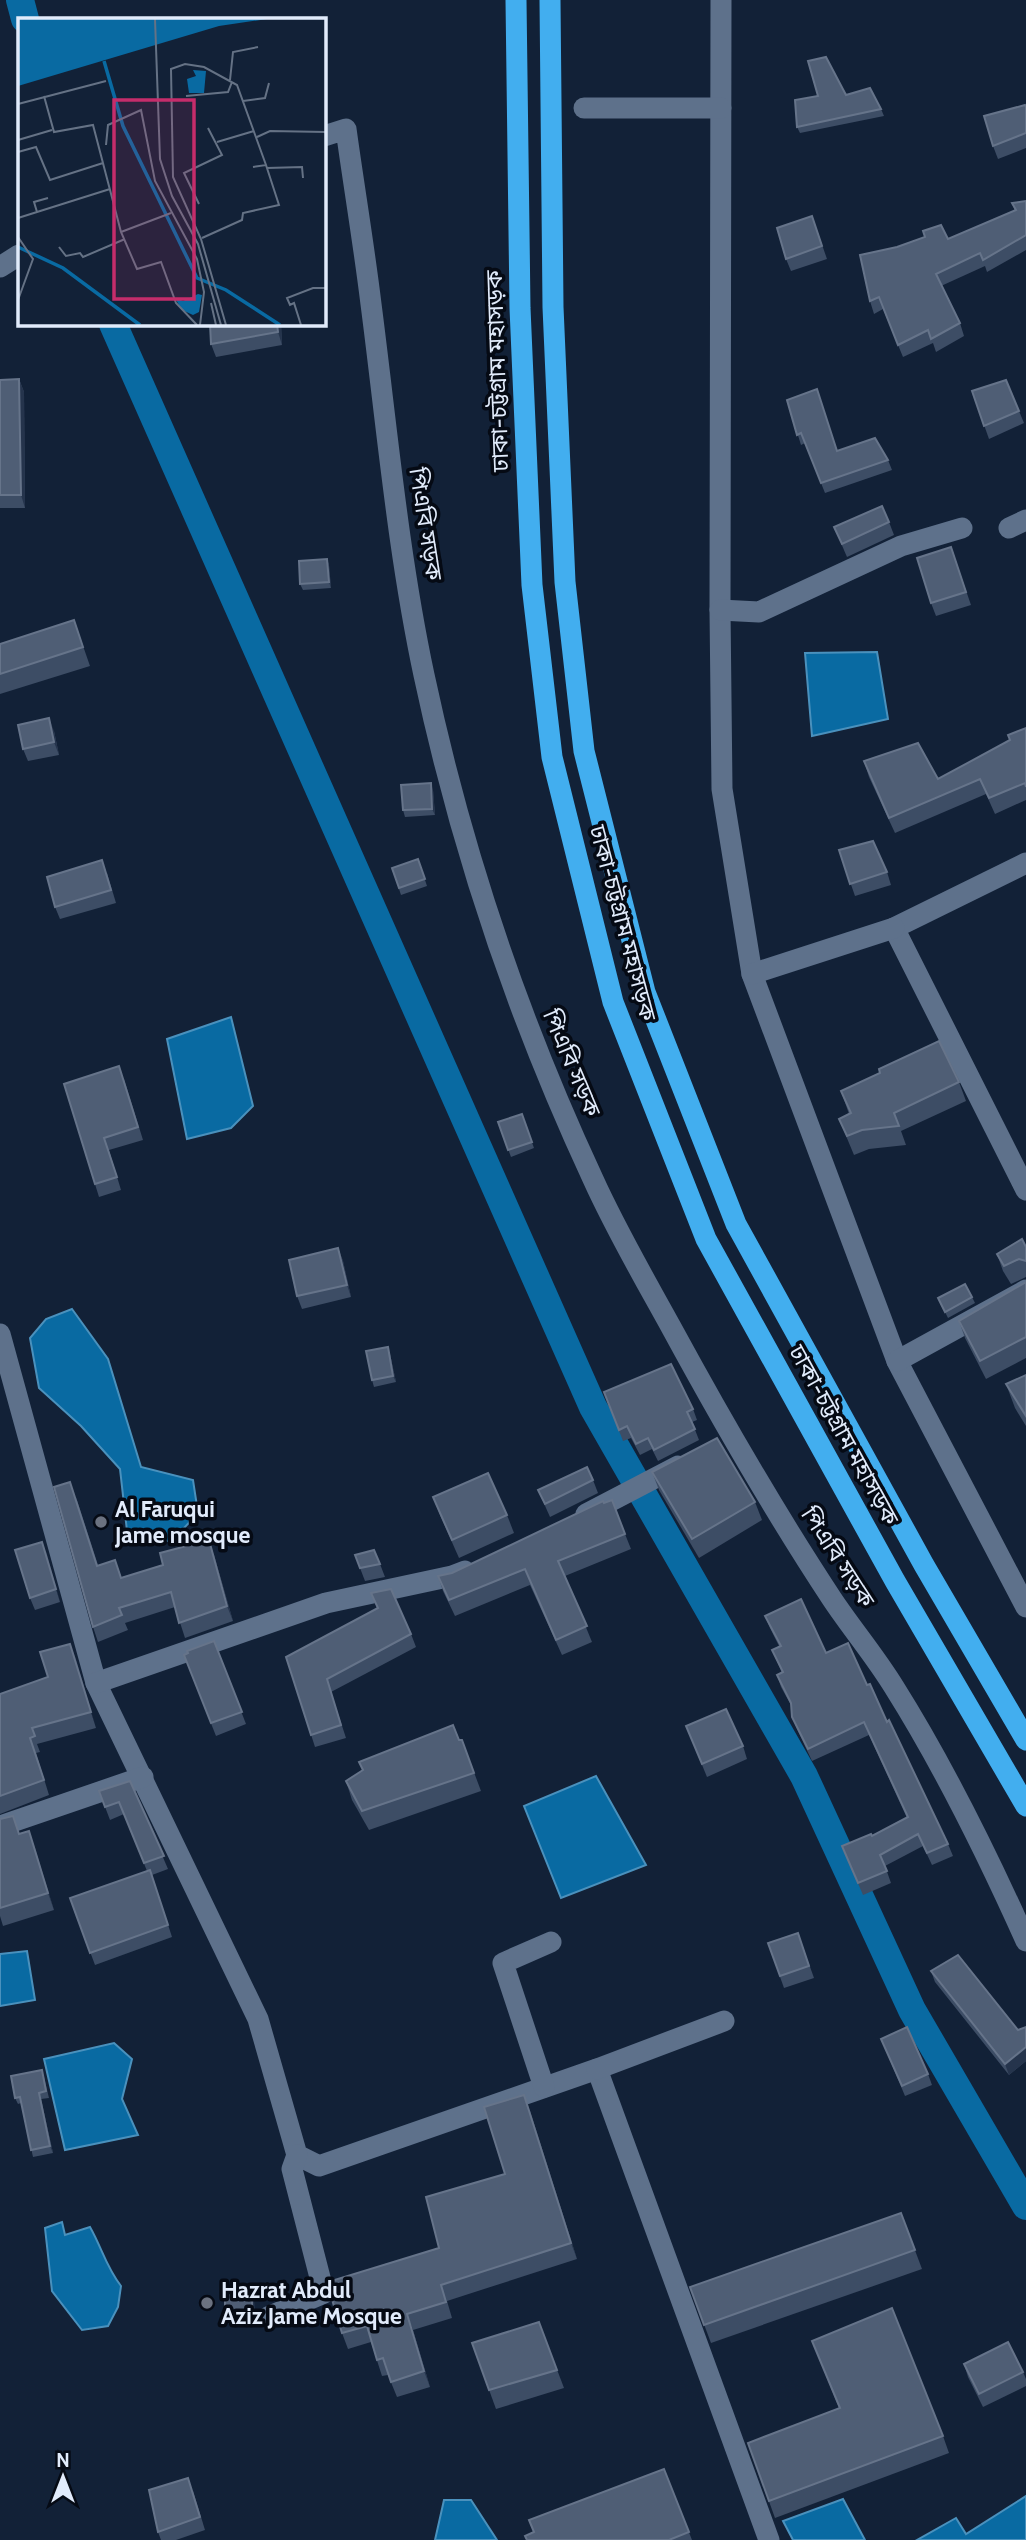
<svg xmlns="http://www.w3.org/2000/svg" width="1026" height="2540" font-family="Cabin,'Noto Sans Bengali',sans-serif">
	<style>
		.water { fill: #096aa2; stroke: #4a91bd; stroke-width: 2 }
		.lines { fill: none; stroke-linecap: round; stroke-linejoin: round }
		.canal { stroke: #096aa2; stroke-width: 28 }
		.street { stroke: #5e718b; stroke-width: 21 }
		.highway { stroke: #42aeef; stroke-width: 21 }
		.wall { fill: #3d4d65 }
		.shaded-wall { fill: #25344c }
		.building { fill: #4f5e75; stroke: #66748a; stroke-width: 2 }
		.worship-dot { fill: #6b7280; stroke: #050a14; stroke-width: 2.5 }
		.labels { text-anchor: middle; stroke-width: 7; stroke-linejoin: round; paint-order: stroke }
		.street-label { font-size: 23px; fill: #e1ebfb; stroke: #050a14 }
		.poi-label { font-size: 23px; font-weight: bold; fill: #e1ebfb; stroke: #050a14; text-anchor: start }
		.inset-river { fill: none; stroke: #096aa2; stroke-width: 3.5 }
		.inset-road { fill: none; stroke: #657285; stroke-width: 2 }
		.view { fill: #c52d6b; fill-opacity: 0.15; stroke: #c52d6b; stroke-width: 3.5 }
		.inset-edge { fill: none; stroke: #e1ebfb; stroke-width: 3.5 }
	</style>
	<rect width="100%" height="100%" fill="#122137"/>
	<g class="water">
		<path d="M877,652L888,719L812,736L805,653Z"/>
		<path d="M231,1017L253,1106L231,1128L187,1139L167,1039Z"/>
		<path d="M72,1309L108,1359L141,1467L193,1480L198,1513L171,1542L127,1531L120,1469L81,1426L39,1388L30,1338L46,1319Z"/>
		<path d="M596,1776L646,1865L561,1898L524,1806Z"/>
		<path d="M27,1951L35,2000L0,2006V1954Z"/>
		<path d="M114,2043L132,2059L122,2099L138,2135L65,2150L44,2059Z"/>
		<path d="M62,2222L65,2235L90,2227C102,2248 106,2267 121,2286L118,2307L108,2326L82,2330L52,2291L45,2228Z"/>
		<path d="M1026,2496V2540H917L956,2518L966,2534Z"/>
		<path d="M843,2499L865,2540H793L783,2521Z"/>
		<path d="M444,2500H471L497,2540H435Z"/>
	</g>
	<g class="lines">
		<g class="canal">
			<path d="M20,0L25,19"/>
			<path d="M113,324L593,1407L804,1776L912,2010L1026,2206"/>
		</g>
		<g class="street">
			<path d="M721,0L720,610L722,789L752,974L897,1361L1026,1607"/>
			<path d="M584,108H721"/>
			<path d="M324,136L346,129C354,187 364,246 371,304C387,428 398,553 424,675C461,849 518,1018 593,1179C616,1230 644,1278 671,1327C721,1419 774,1511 832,1599C852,1629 875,1656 894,1687C945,1768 987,1854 1026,1941"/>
			<path d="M0,267L19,255"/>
			<path d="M1009,528L1026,520"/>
			<path d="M720,610L759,612L901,546L962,528"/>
			<path d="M1026,863L894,928L1026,1190"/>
			<path d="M752,974L894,928"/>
			<path d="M0,1334L96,1683L258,2019L297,2155L319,2166L597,2069L769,2540"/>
			<path d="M897,1361L1026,1290"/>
			<path d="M586,1514L678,1466"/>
			<path d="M96,1683L326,1603L452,1576L465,1571"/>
			<path d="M0,1826L143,1777"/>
			<path d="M597,2069L724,2021"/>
			<path d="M544,2087L503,1963L551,1942"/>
			<path d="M268,2317L324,2293L292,2169L297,2155"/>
		</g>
		<g class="highway">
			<path d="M516,0L520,308L532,585L552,757L613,1002L706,1239L895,1581L1026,1806"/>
			<path d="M550,0L553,307L565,582L584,751L645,992L736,1224L924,1565L1026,1740"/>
		</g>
	</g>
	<g class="wall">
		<path d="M1026,107V148L998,159L993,146Z"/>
		<path d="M881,109L884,116L800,133L797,127Z"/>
		<path d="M1026,201V250L987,272L985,266L941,286L960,323L964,336L936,352L933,343L903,357L883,309L874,314L870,301L948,239L1015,211L1012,203Z"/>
		<path d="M812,216L827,259L791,271L786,259Z"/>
		<path d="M281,324L282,345L216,357L211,344Z"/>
		<path d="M19,379L24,392L25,508H0V380Z"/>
		<path d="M972,391L1019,411L1024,423L989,439Z"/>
		<path d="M787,400L837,451L888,460L892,470L825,493L805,443L801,445Z"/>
		<path d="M889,522L894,535L847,557L834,527Z"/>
		<path d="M951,547L971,605L936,616L931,603Z"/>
		<path d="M327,559L329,565L331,588L303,590L300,584Z"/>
		<path d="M74,620L90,666L0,694V644Z"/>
		<path d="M1026,728V800L995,814L986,794L895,833L869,777L864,761L938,779L1010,740Z"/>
		<path d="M54,731L59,755L28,761L23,749Z"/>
		<path d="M433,790L435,815L405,817L403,810Z"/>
		<path d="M839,850L887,872L891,885L855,896Z"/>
		<path d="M418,859L427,886L401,895L392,868Z"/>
		<path d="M107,873L116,903L60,919L55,907Z"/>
		<path d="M124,1079L143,1140L109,1150L121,1190L99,1197L64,1084Z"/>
		<path d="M959,1082L966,1101L901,1131L906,1145L869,1149L854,1155L839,1119L849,1114L841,1091Z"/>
		<path d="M522,1114L534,1148L511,1157L498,1122Z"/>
		<path d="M1026,1247V1277L1011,1284L1003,1271L997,1254Z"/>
		<path d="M338,1248L343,1261L351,1297L302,1309L297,1296Z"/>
		<path d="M1026,1282V1358L986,1379L965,1338L959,1321Z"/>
		<path d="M972,1297L975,1303L948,1318L938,1298Z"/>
		<path d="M390,1354L396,1382L374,1387L372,1380Z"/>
		<path d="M1026,1375V1426L1015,1408L1006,1384Z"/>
		<path d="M604,1392L693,1409L697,1420L692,1422L699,1440L658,1461L652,1449L640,1455L631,1438L623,1441Z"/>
		<path d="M652,1472L755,1502L762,1520L699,1558L659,1490Z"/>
		<path d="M593,1480L598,1493L550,1517L538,1490Z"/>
		<path d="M76,1497L98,1565L122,1578L214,1555L233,1621L185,1638L175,1607L125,1623L128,1630L98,1642L93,1627Z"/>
		<path d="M433,1497L507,1515L514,1533L459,1558L440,1515Z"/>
		<path d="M625,1534L631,1549L565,1576L592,1642L562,1655L530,1585L455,1616L443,1591L438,1576Z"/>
		<path d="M42,1542L60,1602L35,1610L30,1598Z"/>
		<path d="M355,1555L380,1564L385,1577L365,1581Z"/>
		<path d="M371,1593L411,1634L416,1647L331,1692L346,1738L315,1747L286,1657L377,1608Z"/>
		<path d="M765,1616L826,1653L867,1685L887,1722L948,1844L953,1856L932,1865L923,1846L885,1866L891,1883L863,1895L842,1846L872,1836L907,1818L869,1735L812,1761L797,1729L792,1717V1707L781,1687L777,1675L782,1673L772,1650L779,1646L770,1628Z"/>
		<path d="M214,1641L246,1724L216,1736L184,1655Z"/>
		<path d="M70,1644L96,1728L37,1744L40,1752L36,1753L49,1795L0,1814V1694L48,1677Z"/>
		<path d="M686,1726L743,1746L747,1759L707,1777Z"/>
		<path d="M462,1740L481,1791L369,1830L352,1800L346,1781Z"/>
		<path d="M130,1781L168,1869L152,1875L172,1937L95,1965L70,1898L147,1871L124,1814L110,1820L99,1791Z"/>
		<path d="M0,1819L20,1834L29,1831L54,1910L3,1926L0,1916Z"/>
		<path d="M798,1933L814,1978L784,1988L768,1943Z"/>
		<path d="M931,1971L1018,2030L1026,2027V2061L1009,2075L935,1982Z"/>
		<path d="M881,2039L928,2074L932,2085L905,2096Z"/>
		<path d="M44,2077L49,2098L41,2099L53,2153L33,2157L21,2103L18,2104L15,2098Z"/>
		<path d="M530,2111L577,2259L447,2301L452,2318L413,2330L430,2387L397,2397L388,2375L382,2376L371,2342L348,2349L342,2333L439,2248L505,2174Z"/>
		<path d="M901,2213L922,2269L711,2343L690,2287Z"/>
		<path d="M252,2294L254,2300L255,2323L228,2324L225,2317Z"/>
		<path d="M539,2322L564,2388L496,2409L472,2343Z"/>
		<path d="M812,2341L943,2436L949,2453L775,2518L748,2443L839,2408Z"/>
		<path d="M964,2364L1023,2372L1026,2379V2386L983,2407L968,2377Z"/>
		<path d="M664,2469L692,2540H526Z"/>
		<path d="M193,2491L205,2530L176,2540H161L158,2532Z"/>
	</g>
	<g class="shaded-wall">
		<path d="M277,324H281L282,345L278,332Z"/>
		<path d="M19,379L24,392L25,508L21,495Z"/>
		<path d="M327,559L329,565L331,588L329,582Z"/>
		<path d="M49,718L54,731L59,755L54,742Z"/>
		<path d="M431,783L433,790L435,815L432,809Z"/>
		<path d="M338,1248L343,1261L351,1297L347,1285Z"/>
		<path d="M388,1347L390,1354L396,1382L393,1376Z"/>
		<path d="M209,1540L214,1555L233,1621L227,1606Z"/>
		<path d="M42,1542L47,1554L60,1602L56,1589Z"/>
		<path d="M70,1644L76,1659L96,1728L91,1712Z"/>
		<path d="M29,1831L35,1848L54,1910L48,1893Z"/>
		<path d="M1026,2047V2061L1009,2075L1005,2064Z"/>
		<path d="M39,2093L41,2099L53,2153L50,2146Z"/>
		<path d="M524,2095L530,2111L577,2259L571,2243Z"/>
		<path d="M252,2294L254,2300L255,2323L252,2317Z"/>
		<path d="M407,2314L413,2330L430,2387L424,2371Z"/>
	</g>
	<g class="building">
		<path d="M826,57L846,95L870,88L881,109L797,127L795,100L818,96L808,61Z"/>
		<path d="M1025,105L1026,107V133L993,146L984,116Z"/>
		<path d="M1026,201V235L983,260L980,253L936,274L960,323L931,339L928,330L898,345L879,297L870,301L860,255L897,247L925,237L923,231L941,225L948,239L1016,210L1012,203Z"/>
		<path d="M812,216L822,246L786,259L777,228Z"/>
		<path d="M210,324H277L278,332L211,344Z"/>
		<path d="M19,379L21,495H0V380Z"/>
		<path d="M1006,380L1019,411L984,426L972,391Z"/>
		<path d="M817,389L837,451L875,438L888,460L821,483L801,433L797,435L787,400Z"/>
		<path d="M882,506L889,522L842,544L834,527Z"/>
		<path d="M951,547L966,592L931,603L917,558Z"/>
		<path d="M327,559L329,582L300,584L299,561Z"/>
		<path d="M74,620L83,647L0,674V644Z"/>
		<path d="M49,718L54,742L23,749L18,725Z"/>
		<path d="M1026,728V787L1025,783L989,798L980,779L889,818L864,761L918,743L938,779L1010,740L1008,735Z"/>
		<path d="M431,783L432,809L403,810L401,785Z"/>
		<path d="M873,841L887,872L850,884L839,850Z"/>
		<path d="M418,859L425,879L399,888L392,868Z"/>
		<path d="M102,860L111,890L55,907L47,877Z"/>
		<path d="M939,1041L959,1082L894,1113L899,1126L862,1130L847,1136L839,1119L851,1113L841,1091L880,1073L879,1069Z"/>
		<path d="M119,1066L138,1127L104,1138L117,1177L95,1184L64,1084Z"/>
		<path d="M522,1114L532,1142L508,1150L498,1122Z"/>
		<path d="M1022,1239L1026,1247V1261L1019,1259L1004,1266L997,1254Z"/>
		<path d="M338,1248L347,1285L297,1296L289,1260Z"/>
		<path d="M1026,1282V1337L980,1361L959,1321Z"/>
		<path d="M965,1284L972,1297L945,1312L938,1298Z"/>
		<path d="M388,1347L393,1376L372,1380L366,1351Z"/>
		<path d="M671,1364L693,1409L687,1412L695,1429L654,1450L648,1438L636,1444L627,1426L619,1430L604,1392Z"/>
		<path d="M1026,1375V1416L1006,1384Z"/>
		<path d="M717,1438L755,1502L692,1539L652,1472Z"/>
		<path d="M587,1467L593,1480L545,1504L538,1490Z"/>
		<path d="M488,1473L507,1515L452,1540L433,1497Z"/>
		<path d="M70,1482L97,1566L115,1560L121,1578L163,1565L160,1553L209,1540L227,1606L179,1623L171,1592L119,1608L122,1615L93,1627L54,1487Z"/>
		<path d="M612,1500L625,1534L558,1561L587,1626L556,1640L525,1569L449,1600L438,1576L452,1573L603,1501L604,1503Z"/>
		<path d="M42,1542L56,1589L30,1598L15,1550Z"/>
		<path d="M374,1550L380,1564L360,1568L355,1555Z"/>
		<path d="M391,1589L411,1634L327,1679L341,1725L311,1735L286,1657L378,1608L371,1593Z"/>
		<path d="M801,1599L826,1653L848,1643L867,1685L870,1684L887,1722L889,1720L948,1844L927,1853L918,1834L880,1855L887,1871L858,1883L842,1846L871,1834L872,1836L908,1817L864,1722L808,1749L792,1717L791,1703L777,1675L783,1672L772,1650L781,1646L765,1616Z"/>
		<path d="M214,1641L242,1712L211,1723L184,1655L188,1653L187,1651Z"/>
		<path d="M70,1644L91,1712L32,1728L35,1736L30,1738L44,1780L0,1796V1694L48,1677L40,1652Z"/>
		<path d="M726,1709L743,1746L702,1764L686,1726Z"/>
		<path d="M453,1725L459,1740H462L474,1773L362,1811L346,1781L363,1770L359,1762Z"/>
		<path d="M130,1781L164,1856L144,1863L119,1802L105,1807L99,1791Z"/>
		<path d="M13,1816L19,1834L29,1831L48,1893L0,1908V1819Z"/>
		<path d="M150,1870L168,1925L90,1953L70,1898Z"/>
		<path d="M798,1933L809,1966L780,1976L768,1943Z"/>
		<path d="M958,1955L1018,2030L1026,2027V2047L1005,2064L931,1971Z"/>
		<path d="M907,2027L928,2074L902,2086L881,2039Z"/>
		<path d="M42,2070L46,2091L39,2093L50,2146L31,2150L20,2097L15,2098L11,2076Z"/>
		<path d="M524,2095L571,2243L441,2285L446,2302L407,2314L424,2371L391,2382L383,2358L377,2360L367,2326L342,2333L328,2286L331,2281L439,2248L426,2197L505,2174L484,2107Z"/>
		<path d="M901,2213L915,2250L704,2325L690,2287Z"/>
		<path d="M252,2294V2317H225V2295Z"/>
		<path d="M892,2308L943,2436L769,2501L748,2443L840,2408L812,2341Z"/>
		<path d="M539,2322L557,2370L489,2390L472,2343Z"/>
		<path d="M1008,2342L1023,2372L979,2394L964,2364Z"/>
		<path d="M664,2469L689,2532L669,2540H527L525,2536L534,2532L529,2520Z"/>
		<path d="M188,2478L200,2517L158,2532L149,2490Z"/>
	</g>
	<g class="worship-dot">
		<circle cx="101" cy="1522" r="7"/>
		<circle cx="207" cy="2303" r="7"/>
	</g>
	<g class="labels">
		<g class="street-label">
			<text transform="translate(497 371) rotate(-92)" y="8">ঢাকা-চট্টগ্রাম মহাসড়ক</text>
			<text transform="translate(426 524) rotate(81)" y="8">পিএবি সড়ক</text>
			<text transform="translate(623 923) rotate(75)" y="8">ঢাকা-চট্টগ্রাম মহাসড়ক</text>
			<text transform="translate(572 1063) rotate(67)" y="8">পিএবি সড়ক</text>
			<text transform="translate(844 1435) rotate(61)" y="8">ঢাকা-চট্টগ্রাম মহাসড়ক</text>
			<text transform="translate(838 1557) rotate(57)" y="8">পিএবি সড়ক</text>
		</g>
		<g class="poi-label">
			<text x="115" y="1517">Al Faruqui<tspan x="115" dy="26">Jame mosque</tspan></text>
			<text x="221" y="2298">Hazrat Abdul<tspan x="221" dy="26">Aziz Jame Mosque</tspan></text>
		</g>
	</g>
	<g transform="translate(18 18)">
		<rect width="308" height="308" fill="#122137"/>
		<path d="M0,1H249L201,8L0,68ZM175,52L188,53L186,75H171L169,61L178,58ZM180,276L184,277L181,294L175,297L164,292L157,280L165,283Z" fill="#096aa2"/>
		<path class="inset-river" d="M86,43L105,108L179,260L208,272L262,307M0,229L45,250L122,307"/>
		<path class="inset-road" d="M137,1L142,141L154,178L180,226L203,307M212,62L215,34L240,29M26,78L36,114L75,107L103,214L119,251L143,244L158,285L179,307M168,78L210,74L214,64M225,83L247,80L251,65M0,86L88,63M239,119L252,113L308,114M0,122L34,112M199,124L236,113M88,127L90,107L123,92L137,163L179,241L186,274L182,307M0,134L18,129L32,162L85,145M249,150L284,149L285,160M181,186L166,155L204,137L190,110M19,194L16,184L30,180M0,200L92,171M103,214L153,195M0,219L15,241L0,282M184,220L224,202L225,195L261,187L248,147L235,149M41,229L48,238L62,235L65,239L107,221M193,285L198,307M208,307L183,221L155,159L153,51L167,46L186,49L219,67L248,147M283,307L276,285L272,287L269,280L295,270H308"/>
		<path class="view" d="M96,82H176V281H96Z"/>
		<rect width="308" height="308" class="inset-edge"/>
	</g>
	<g transform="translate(63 2477)" stroke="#050a14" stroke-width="5" paint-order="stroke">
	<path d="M0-5L12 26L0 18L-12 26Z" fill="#e1ebfb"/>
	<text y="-10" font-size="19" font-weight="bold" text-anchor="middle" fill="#e1ebfb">N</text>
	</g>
</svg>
